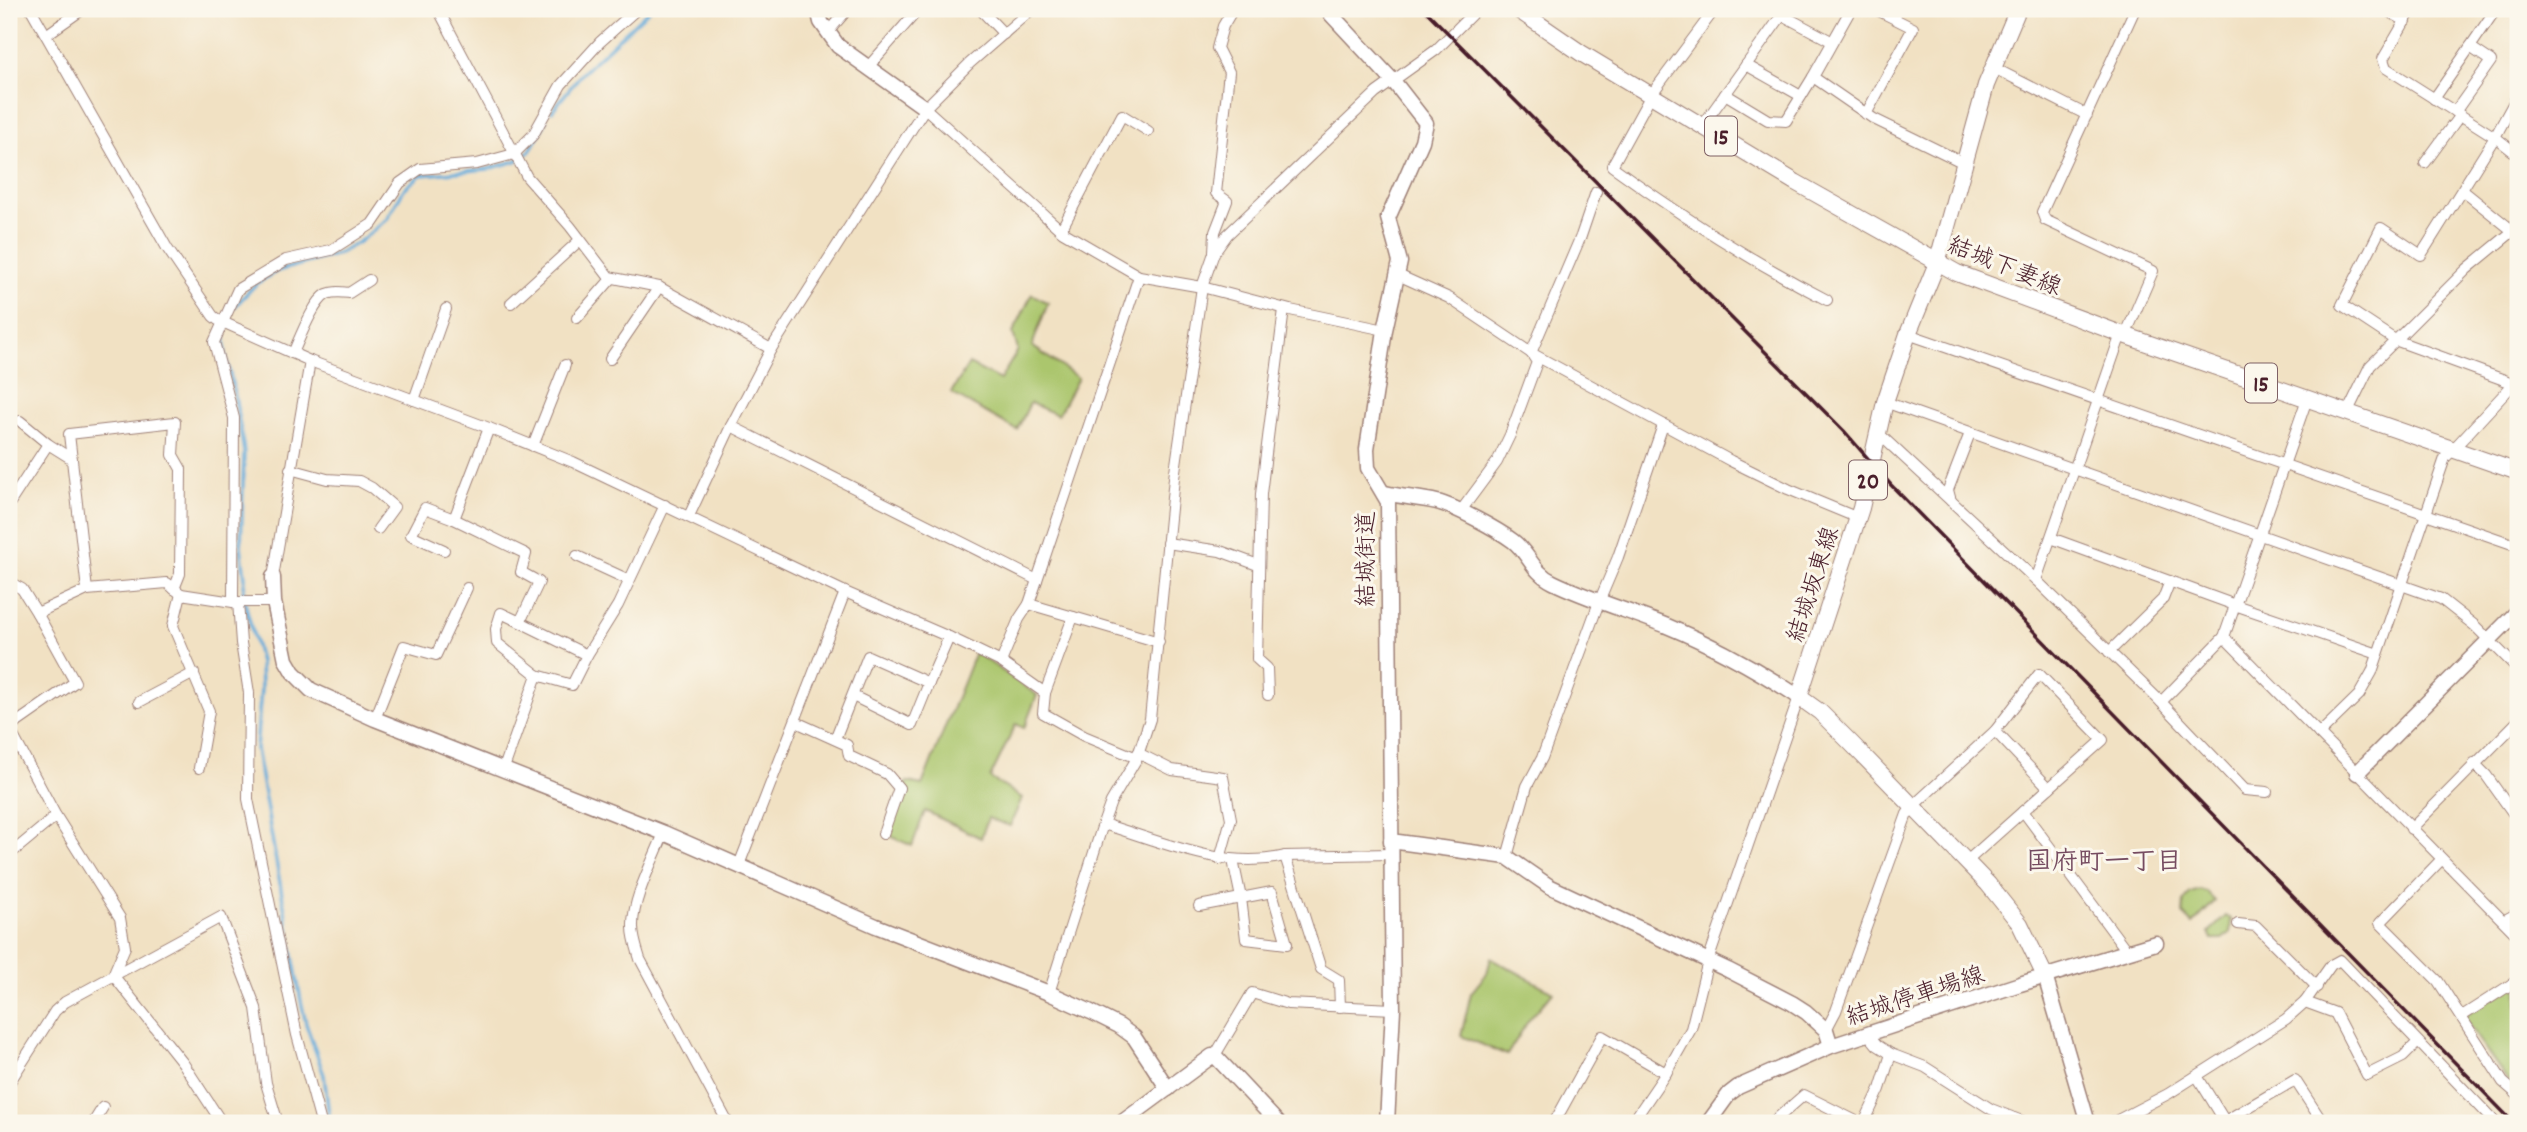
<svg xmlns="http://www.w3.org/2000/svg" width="2527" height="1132" font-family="Dekko,'Klee One',sans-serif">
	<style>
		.green { fill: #abc66d; stroke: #7a724c; stroke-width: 2 }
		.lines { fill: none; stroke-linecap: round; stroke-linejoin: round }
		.stream { stroke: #64abda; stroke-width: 3.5 }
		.street-casing { stroke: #9e8077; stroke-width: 12 }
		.secondary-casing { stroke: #9e8077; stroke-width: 17 }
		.primary-casing { stroke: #9e8077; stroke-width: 18 }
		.street { stroke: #fff; stroke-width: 10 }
		.secondary { stroke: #fff; stroke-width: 14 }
		.primary { stroke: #fff; stroke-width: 16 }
		.rail { stroke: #4a1f2b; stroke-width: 3.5 }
		.labels { text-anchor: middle; stroke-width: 6; stroke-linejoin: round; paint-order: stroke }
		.shield { fill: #fbf7ec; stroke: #7f6065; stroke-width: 2 }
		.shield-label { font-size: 23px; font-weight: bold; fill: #4a1f2b }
		.street-label { font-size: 24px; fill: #4a1f2b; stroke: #fbf7ec }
		.neighbourhood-label { font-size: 26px; font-weight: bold; fill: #764c61; stroke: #fbf7ec }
	</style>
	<rect width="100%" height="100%" fill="#fbf7ec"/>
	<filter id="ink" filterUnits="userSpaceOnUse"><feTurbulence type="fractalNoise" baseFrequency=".0143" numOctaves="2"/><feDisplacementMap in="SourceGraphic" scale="14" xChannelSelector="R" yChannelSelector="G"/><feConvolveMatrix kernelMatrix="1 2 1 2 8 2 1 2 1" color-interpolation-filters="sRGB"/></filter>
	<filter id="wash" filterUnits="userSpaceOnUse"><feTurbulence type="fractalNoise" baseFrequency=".00686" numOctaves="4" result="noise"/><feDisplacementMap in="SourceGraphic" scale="28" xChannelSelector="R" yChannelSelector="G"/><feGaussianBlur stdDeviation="1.57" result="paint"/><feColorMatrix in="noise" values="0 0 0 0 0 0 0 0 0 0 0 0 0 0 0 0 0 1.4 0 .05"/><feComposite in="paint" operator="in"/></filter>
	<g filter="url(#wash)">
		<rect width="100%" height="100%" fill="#f1e1c3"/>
		<g class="green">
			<path d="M1032,294L1048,303L1032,346L1078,378L1058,415L1030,403L1017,430L951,393L969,364L1000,380L1018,350L1013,333Z"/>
			<path d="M975,652L1037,695L1024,728L1016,724L990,778L1022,798L1010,826L988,818L981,838L925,811L912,846L888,835L907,782L922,785Z"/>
			<path d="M2200,890L2206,892L2215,901L2193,924L2183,914L2184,902L2190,893Z"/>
			<path d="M2226,916L2231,919L2230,933L2222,939H2212L2209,932Z"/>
			<path d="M1491,958L1553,992L1528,1021L1507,1055L1461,1036L1471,993L1487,973Z"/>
			<path d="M2518,983V1095L2462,1016Z"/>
		</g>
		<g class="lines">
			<g class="stream">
				<path d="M552,111L582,73L650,9"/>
				<path d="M234,307L256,284L277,271L338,254L359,242L387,219L404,189L421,175L488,169L516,161L530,151L546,121"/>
				<path d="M224,330L225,353L235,397L244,452L241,546L245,578L243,595L260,662L261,689L256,749L301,1001L306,1024L324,1075L330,1123"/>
			</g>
		</g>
	</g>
	<g filter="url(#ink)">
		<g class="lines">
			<defs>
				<g id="street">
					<path d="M31,9L167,248L213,316L218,320L310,361L489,428L573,462L845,592L949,637L1001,662L1045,693L1043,713L1084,736L1137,758"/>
					<path d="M438,9L527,177L570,226L609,277L659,287L771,349"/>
					<path d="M980,9L1004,34"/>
					<path d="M1715,9L1651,95L1612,166C1681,216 1751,261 1827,300"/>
					<path d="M1851,9L1813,77L1874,119L1964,163"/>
					<path d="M2384,9L2406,21"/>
					<path d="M2412,9L2383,59L2386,68L2495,137L2518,95"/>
					<path d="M9,11L11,9"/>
					<path d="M827,33L848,9"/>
					<path d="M46,35L83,9"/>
					<path d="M1746,65L1801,96"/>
					<path d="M868,67L919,9"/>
					<path d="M1992,67L2087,115"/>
					<path d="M1725,94L1768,120L1786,121L1813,77"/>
					<path d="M2434,99L2470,47"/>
					<path d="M925,108L1063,232L1139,276L1202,287L1290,310L1385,330"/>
					<path d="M2455,112L2491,61L2470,47L2496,9"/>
					<path d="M1866,114L1913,28L1875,9"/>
					<path d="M1703,125L1782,15L1831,41"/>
					<path d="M2518,155L2495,137L2421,255L2381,228L2342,305L2395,340L2518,385"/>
					<path d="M2425,163L2460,115"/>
					<path d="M2462,190L2513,231"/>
					<path d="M1061,230L1122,115L1148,131"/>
					<path d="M1214,252L1215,232L1227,201L1216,193L1229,72L1217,48L1223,26L1233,9"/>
					<path d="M1398,275L1449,298L1531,353L1731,461L1788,489L1858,518"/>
					<path d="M511,303L580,240"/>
					<path d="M577,318L612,278"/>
					<path d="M1908,334L2518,546"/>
					<path d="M2125,336L2153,271L2045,220L2042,212L2135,9"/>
					<path d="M293,353C300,338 313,302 327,294C334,291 341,292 349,293L369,280"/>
					<path d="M610,359L659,287"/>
					<path d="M2307,399L2224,637L2518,936"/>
					<path d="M414,400L446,309"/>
					<path d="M1885,402L2441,599L2474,625L2518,669"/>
					<path d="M2347,413L2370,366L2467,269L2518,227"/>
					<path d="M20,421L48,444"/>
					<path d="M731,426L1037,580"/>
					<path d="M489,428L454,519L526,554L521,572L539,582L520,622L501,613L496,629L497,643L537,675L504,768"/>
					<path d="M1877,432L2036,580L2161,702L2245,790L2267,792"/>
					<path d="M533,446L565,365"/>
					<path d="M290,469L327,479L359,481L372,488L394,507L378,529"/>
					<path d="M1951,501L1948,490L1970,433"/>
					<path d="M9,504L48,444L72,459"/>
					<path d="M1460,512L1497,462L1510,435L1537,362L1531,353L1581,236L1596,192"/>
					<path d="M689,516L731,426L771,349L925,108L970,63L1032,9"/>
					<path d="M2051,538L2235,605L2378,654"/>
					<path d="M1167,543L1220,551L1258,565"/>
					<path d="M444,550L411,535L425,508L454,519"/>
					<path d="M577,556L629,580"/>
					<path d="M273,577L310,361"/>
					<path d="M2036,580L2121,334"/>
					<path d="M9,582L22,589L37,613"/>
					<path d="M87,590L69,434L175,422L173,455L181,469L180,574L174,589"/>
					<path d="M233,602L234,418L214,342L238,289L286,260L331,250L372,224L400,183L420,169L477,164L514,154L533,135L561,85L600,42L637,9"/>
					<path d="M238,602L241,643L249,693L248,799L297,1035L321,1123"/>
					<path d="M1029,604L1159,642"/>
					<path d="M520,622L587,655L572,685L537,675"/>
					<path d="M2109,652L2163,599L2170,581"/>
					<path d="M587,655L618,605L665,505"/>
					<path d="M1001,662L1019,619L1029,604L1139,276"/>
					<path d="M1045,693L1073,617"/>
					<path d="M1268,695L1267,668L1257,659L1261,494L1284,309"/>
					<path d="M853,696L912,725L929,683"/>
					<path d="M139,702L194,673"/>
					<path d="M2161,702L2224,637"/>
					<path d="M375,719L404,646L436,655L467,588"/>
					<path d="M796,722L847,745L849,756L887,774L899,788L883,834"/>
					<path d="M9,728L56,816L120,918L125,947L113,975L183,1063L222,1123"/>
					<path d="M9,728L75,682L37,613L87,590L167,583L181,594"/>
					<path d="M1995,731L2049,788"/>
					<path d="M2319,734L2359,695L2372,672L2445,458L2518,379"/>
					<path d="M835,739L868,656L929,683L949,637"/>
					<path d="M1138,753L1172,770L1223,777L1231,819L1220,859"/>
					<path d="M2474,763L2486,775L2518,820"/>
					<path d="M199,768L209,711L173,626L181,594L233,602H274"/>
					<path d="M2023,811L2127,951"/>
					<path d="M1103,824C1161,841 1224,871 1285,856L1391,854"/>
					<path d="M2411,829L2518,721"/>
					<path d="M664,833C654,859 632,899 633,927C633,938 637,949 640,959L728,1123"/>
					<path d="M9,855L56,816"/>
					<path d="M1285,856L1321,969L1339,980L1340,1007"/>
					<path d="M1507,857L1527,786L1542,758L1599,602L1618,557L1663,425"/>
					<path d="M2441,860L2380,923L2438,981L2503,1082L2518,1095"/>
					<path d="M739,865L845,592"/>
					<path d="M1272,892L1287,944L1246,939L1241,898Z"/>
					<path d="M1199,906L1241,898L1233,860"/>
					<path d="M2505,920L2518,913"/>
					<path d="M2238,924L2256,926L2317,987"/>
					<path d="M1049,993L1103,824L1111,802L1137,758L1150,719L1174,478L1202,287L1214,253L1227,235L1376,93L1436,50L1477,9"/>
					<path d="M2305,1002L2335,1013L2367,1075L2403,1057L2418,1042"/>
					<path d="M2462,1016L2518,980"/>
					<path d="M1826,1030L1836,1011L1907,814L1913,806L1995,731L2039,674L2103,740L1966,862"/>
					<path d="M1868,1034L1877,1045L1891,1054L1925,1067L1991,1109L2027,1123"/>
					<path d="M1212,1056L1217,1052L1252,993L1288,1004L1393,1009"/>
					<path d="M2197,1076L2226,1123"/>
					<path d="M9,1083L55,1011L65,1002L221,917L256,1008L266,1083L278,1123"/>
					<path d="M2225,1121L2295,1080L2323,1123"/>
					<path d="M93,1123L103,1107"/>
					<path d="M1554,1123L1602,1036L1666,1073"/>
					<path d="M1632,1123L1666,1073L1691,1029L1708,961L1799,697"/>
					<path d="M1772,1123L1804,1095L1860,1123"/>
					<path d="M1864,1123L1880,1089L1891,1054"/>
					<path d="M2112,1123L2168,1094L2286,1019L2305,1002L2331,965L2340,960L2496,1123"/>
				</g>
				<g id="secondary">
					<path d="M818,9L821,22L838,46L925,108"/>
					<path d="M1326,9L1394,82L1426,123L1422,141L1388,218L1400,262L1385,330L1367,449L1368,468L1388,502L1393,1009L1387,1123"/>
					<path d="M1385,493C1402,497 1420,498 1437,502C1456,507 1497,529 1513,541C1529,553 1532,572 1553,582C1590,600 1630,611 1667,626C1713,645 1758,670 1799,697"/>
					<path d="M273,577L274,602L286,660L293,672L311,690L375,719L664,833L876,926L1049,993L1091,1012L1119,1026L1134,1037L1168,1089"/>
					<path d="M2357,773L2518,611"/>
					<path d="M1391,841L1507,857L1549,886L1728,970L1792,1003L1806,1012L1826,1030L1831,1046"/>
					<path d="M2045,976L2088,1123"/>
					<path d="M1121,1123L1212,1056L1217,1058L1278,1123"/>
					<path d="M1708,1123L1729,1094L1738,1087L1831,1046L2020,984L2156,943"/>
				</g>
				<g id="primary">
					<path d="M1517,9L1581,53L1795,182L1957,273L2121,334L2518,472"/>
					<path d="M2018,9L1986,85L1937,263L1908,334L1885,402L1861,508L1799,697L1820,712L1852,744L1988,884L2020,924L2045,976"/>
				</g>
			</defs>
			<use href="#street" class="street-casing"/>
			<use href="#secondary" class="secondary-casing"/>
			<use href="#primary" class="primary-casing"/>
			<use href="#street" class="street"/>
			<use href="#secondary" class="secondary"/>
			<use href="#primary" class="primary"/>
			<path class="rail" d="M1424,9L1844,431L1891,485L2514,1123"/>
		</g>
	</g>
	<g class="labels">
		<g class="shield">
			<rect x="1705" y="116.5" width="32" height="39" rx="5"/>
			<rect x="2245" y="363.5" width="32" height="39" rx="5"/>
			<rect x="1849" y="460.5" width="38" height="39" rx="5"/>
		</g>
		<g class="shield-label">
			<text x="1721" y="144">15</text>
			<text x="2261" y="391">15</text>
			<text x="1868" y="488">20</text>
		</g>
		<g class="street-label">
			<text transform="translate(2005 265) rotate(22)" y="8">結城下妻線</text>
			<text transform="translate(1365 559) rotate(-90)" y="8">結城街道</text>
			<text transform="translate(1812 584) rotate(-72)" y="8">結城坂東線</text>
			<text transform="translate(1915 995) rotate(-18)" y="8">結城停車場線</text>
		</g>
		<g class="neighbourhood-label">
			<text x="2104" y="869">国府町一丁目</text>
		</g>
	</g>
	<rect width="2527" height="1132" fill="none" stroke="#fbf7ec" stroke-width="35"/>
</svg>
